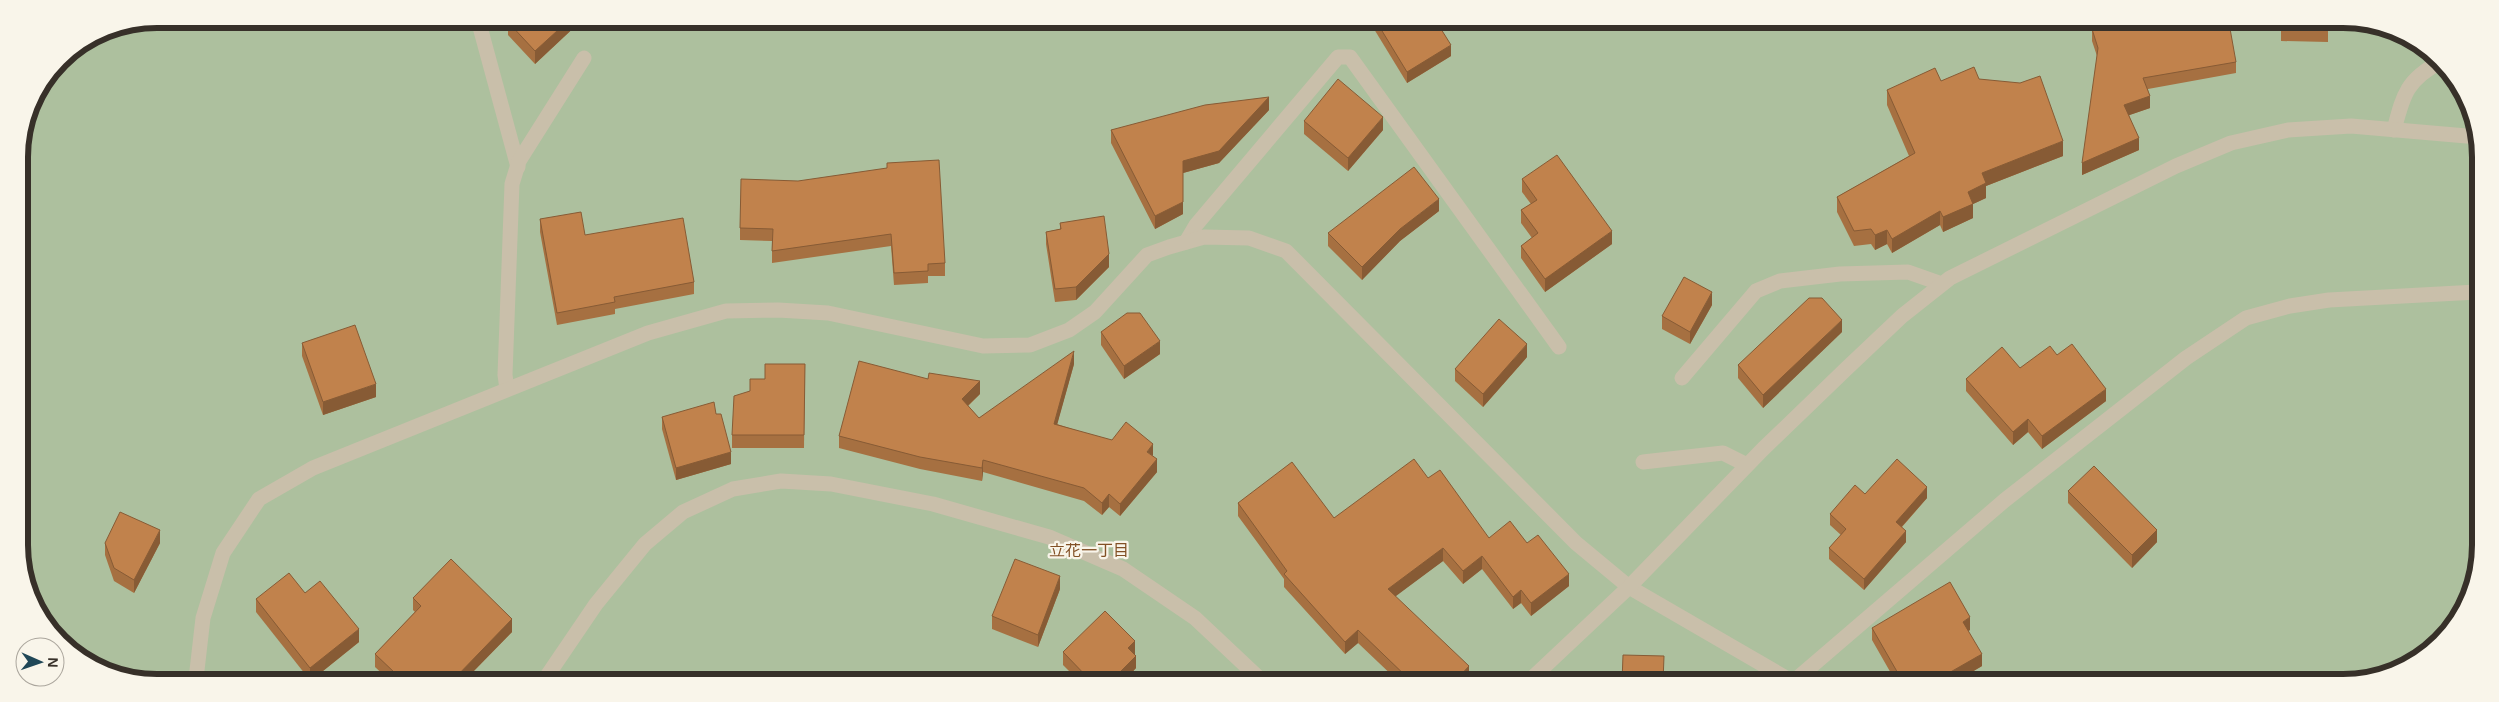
<svg xmlns="http://www.w3.org/2000/svg" width="2499" height="702" font-family="Helvetica,'Noto Sans JP',sans-serif">
	<style>
		.green { fill: #adc09e }
		.lines { fill: none; stroke-linecap: round; stroke-linejoin: round }
		.minor { stroke: #c9bfaa; stroke-width: 15 }
		.wall { fill: #a67041 }
		.shaded-wall { fill: #875b35 }
		.building { fill: #c1824c; stroke: #875b35 }
		.labels { text-anchor: middle; stroke-width: 4.5; stroke-linejoin: round; paint-order: stroke }
		.neighbourhood-label { font-size: 16px; fill: #825025; stroke: #f9f5ea }
		.rim { fill: none; stroke: #373029; stroke-width: 6 }
	</style>
	<rect width="100%" height="100%" fill="#f1ecdd"/>
	<path class="green" d="M157,19L2378,23L2446,66L2478,130L2476,581L2457,622L2426,655L2351,683L121,679L59,643L21,572L19,148L29,104L59,59L104,29Z"/>
	<g class="lines">
		<g class="minor">
			<path d="M480,27L518,167"/>
			<path d="M2394,130C2403,96 2406,80 2440,62"/>
			<path d="M1186,242L1196,225L1338,57H1350L1559,347"/>
			<path d="M1682,378L1756,291L1780,281L1840,274L1908,272L1942,284"/>
			<path d="M507,389L505,375L512,184L519,161L584,58"/>
			<path d="M1643,462L1723,453L1747,465"/>
			<path d="M196,679L203,618L223,553L259,499L313,468L648,333L726,311L778,310L828,313L983,346L1030,345L1069,330L1095,312L1147,255L1169,247L1204,237L1249,238L1286,251L1576,543L1629,587L1793,682"/>
			<path d="M545,679L596,604L645,544L683,512L733,489L781,481L831,484L933,504L1049,537L1123,569L1195,618L1262,681"/>
			<path d="M1529,681L1629,587L1763,449L1846,369L1902,316L1950,278L2176,166L2231,143L2288,130L2351,126L2478,137"/>
			<path d="M1793,682L2005,500L2186,358L2246,318L2290,306L2329,300L2477,292"/>
		</g>
	</g>
	<g class="wall">
		<path d="M511,19L582,20L535,64L508,35V22Z"/>
		<path d="M1373,21H1436L1451,56L1407,83L1374,29Z"/>
		<path d="M2281,23H2328V42L2281,41Z"/>
		<path d="M2092,29L2236,62V73L2148,89L2150,108L2129,115L2139,150L2082,175L2097,56L2092,41Z"/>
		<path d="M1979,79L2063,156L1986,186V198L1973,204V218L1943,232L1940,225L1892,253L1887,244L1875,250L1871,244L1854,246L1837,212V197L1909,156L1887,105V90L1941,81Z"/>
		<path d="M1269,110L1219,163L1183,173V214L1155,229L1111,143V130Z"/>
		<path d="M1304,121L1383,130L1348,171L1304,134Z"/>
		<path d="M1522,179L1612,244L1545,292L1521,258V246L1532,238L1521,223V210L1531,204L1522,192Z"/>
		<path d="M798,181L945,263V276H928V283L894,285L891,246L772,263V241L740,240V228Z"/>
		<path d="M1439,211L1400,241L1362,280L1328,246V233Z"/>
		<path d="M540,219L585,235L694,282V294L615,309V314L557,325L540,232Z"/>
		<path d="M1060,223L1109,267L1076,300L1055,302L1046,244V232L1060,229Z"/>
		<path d="M1712,305L1690,344L1662,329V316Z"/>
		<path d="M1101,332L1160,354L1124,379L1101,345Z"/>
		<path d="M1842,332L1763,408L1738,378V365Z"/>
		<path d="M302,343L376,397L323,415L302,356Z"/>
		<path d="M2057,355L2106,401L2042,449L2028,432L2013,445L1966,391V379L2020,368Z"/>
		<path d="M1527,357L1483,407L1455,381V369Z"/>
		<path d="M805,364L804,448H732V435L750,391L765,379Z"/>
		<path d="M1074,364L1057,424L1153,456L1157,472L1120,516L1109,507L1102,515L1084,501L983,472L982,481L920,469L839,448V436L980,394L968,406L979,418Z"/>
		<path d="M716,414L731,464L676,480L662,429V417Z"/>
		<path d="M1428,478L1489,538L1527,543L1569,586L1531,616L1521,603L1513,609L1482,569L1463,584L1443,561L1395,596L1469,678L1466,681H1398L1358,643L1345,654L1284,587V579L1238,516V503L1334,518Z"/>
		<path d="M2068,491L2157,542L2132,568L2068,503Z"/>
		<path d="M1865,494L1927,498L1902,527L1906,542L1864,590L1829,559V548L1841,535L1830,525V514Z"/>
		<path d="M105,543H160L134,593L114,581L105,555Z"/>
		<path d="M1060,589L1038,647L992,629V616Z"/>
		<path d="M413,598L512,632L466,679H388L375,667V654L415,612L413,610Z"/>
		<path d="M256,599L359,642L313,679H309L256,612Z"/>
		<path d="M1872,628L1970,630L1968,631L1982,666L1955,682H1896L1872,640Z"/>
		<path d="M1063,652L1135,654L1136,668L1124,681L1078,680L1063,665Z"/>
	</g>
	<g class="shaded-wall">
		<path d="M569,20H582L535,64V51Z"/>
		<path d="M1451,45V56L1407,83V72Z"/>
		<path d="M2150,96V108L2124,117V105Z"/>
		<path d="M1269,97V110L1219,163L1183,173V161Z"/>
		<path d="M1383,117V130L1348,171V158Z"/>
		<path d="M2139,138V150L2082,175V163Z"/>
		<path d="M2063,141V156L1986,186V198L1973,204V218L1943,232V217L1968,192L1982,173Z"/>
		<path d="M1439,199V211L1400,241L1362,280V267L1400,229Z"/>
		<path d="M1183,202V214L1155,229V216Z"/>
		<path d="M1940,211V225L1892,253V239Z"/>
		<path d="M1887,230V244L1875,250V235Z"/>
		<path d="M1612,231V244L1545,292V279Z"/>
		<path d="M1109,254V267L1076,300V287Z"/>
		<path d="M1712,292V305L1690,344V332Z"/>
		<path d="M1842,320V332L1763,408V395Z"/>
		<path d="M1160,341V354L1124,379V366Z"/>
		<path d="M1527,344V357L1483,407V394Z"/>
		<path d="M1074,351V364L1054,436V424Z"/>
		<path d="M980,381V394L962,411V399Z"/>
		<path d="M376,384V397L323,415V402Z"/>
		<path d="M2106,389V401L2042,449V436Z"/>
		<path d="M2028,419V432L2013,445V432Z"/>
		<path d="M1153,444V456L1147,452Z"/>
		<path d="M731,452V464L676,480V468Z"/>
		<path d="M1157,459V472L1120,516V504Z"/>
		<path d="M983,460V472L982,481V468Z"/>
		<path d="M1927,487V498L1896,533V522Z"/>
		<path d="M1109,494V507L1102,515V503Z"/>
		<path d="M160,530V543L134,593V580Z"/>
		<path d="M2157,530V542L2132,568V555Z"/>
		<path d="M1906,531V542L1864,590V579Z"/>
		<path d="M1443,548V561L1388,602V589Z"/>
		<path d="M1482,556V569L1463,584V571Z"/>
		<path d="M1569,574V586L1531,616V603Z"/>
		<path d="M1060,576V589L1038,647V635Z"/>
		<path d="M1521,590V603L1513,609V597Z"/>
		<path d="M1970,617V630L1963,634V622Z"/>
		<path d="M512,619V632L466,679H454Z"/>
		<path d="M359,629V642L313,679H310V668Z"/>
		<path d="M1358,630V643L1345,654V642Z"/>
		<path d="M1135,641V654L1128,661V648Z"/>
		<path d="M1982,654V666L1955,682H1933Z"/>
		<path d="M1136,656V668L1124,681H1111Z"/>
		<path d="M1469,666V678L1466,681H1455Z"/>
	</g>
	<g class="building">
		<path d="M511,19L569,20L535,51L508,22Z"/>
		<path d="M1376,21H1436L1451,45L1407,72Z"/>
		<path d="M2111,23H2229L2236,62L2143,78L2150,96L2124,105L2139,138L2082,163L2098,48L2092,29Z"/>
		<path d="M2281,23H2328V30L2281,28Z"/>
		<path d="M1974,67L1979,79L2020,83L2040,76L2063,141L1982,173L1986,183L1968,192L1973,204L1943,217L1940,211L1892,239L1887,230L1875,235L1871,229L1854,231L1837,197L1915,153L1887,90L1935,68L1941,81Z"/>
		<path d="M1338,79L1383,117L1348,158L1304,121Z"/>
		<path d="M1269,97L1219,151L1183,161V202L1155,216L1111,130L1205,105Z"/>
		<path d="M1557,155L1612,231L1545,279L1521,246L1538,233L1521,210L1537,200L1522,179Z"/>
		<path d="M939,160L945,263L928,264V271L894,273L891,234L772,251L773,229L740,228L741,179L798,181L887,168V163Z"/>
		<path d="M1414,167L1439,199L1400,229L1362,267L1328,233Z"/>
		<path d="M581,212L585,235L683,218L694,282L614,297L615,302L557,313L540,219Z"/>
		<path d="M1104,216L1109,254L1076,287L1055,289L1046,232L1061,229L1060,223Z"/>
		<path d="M1684,277L1712,292L1690,332L1662,316Z"/>
		<path d="M1809,298H1822L1842,320L1763,395L1738,365Z"/>
		<path d="M1127,313H1140L1160,341L1124,366L1101,332Z"/>
		<path d="M1499,319L1527,344L1483,394L1455,369Z"/>
		<path d="M355,325L376,384L323,402L302,343Z"/>
		<path d="M2072,344L2106,389L2042,436L2028,419L2013,432L1966,379L2002,347L2020,368L2050,346L2057,355Z"/>
		<path d="M1074,351L1054,424L1112,440L1126,422L1153,444L1147,452L1157,459L1120,504L1109,494L1102,503L1084,488L983,460L982,468L920,457L839,436L859,361L928,379L929,373L980,381L962,399L979,418Z"/>
		<path d="M765,364H805L804,435H732L734,396L750,391V379H765Z"/>
		<path d="M714,402L716,414H721L731,452L676,468L662,417Z"/>
		<path d="M1414,459L1428,478L1440,470L1489,538L1510,521L1527,543L1538,535L1569,574L1531,603L1521,590L1513,597L1482,556L1463,571L1443,548L1388,589L1469,666L1455,681H1411L1358,630L1345,642L1284,574L1287,571L1238,503L1292,462L1334,518Z"/>
		<path d="M1897,459L1927,487L1896,522L1906,531L1864,579L1829,548L1846,529L1830,514L1855,485L1865,494Z"/>
		<path d="M2094,466L2157,530L2132,555L2068,491Z"/>
		<path d="M120,512L160,530L134,580L114,568L105,543Z"/>
		<path d="M451,559L512,619L454,679H389L395,673L375,654L421,606L413,598Z"/>
		<path d="M1015,559L1060,576L1038,635L992,616Z"/>
		<path d="M289,573L305,593L320,581L359,629L310,668L256,599Z"/>
		<path d="M1950,582L1970,617L1963,622L1982,654L1933,682H1903L1872,628Z"/>
		<path d="M1105,611L1135,641L1128,648L1136,656L1111,681H1091L1063,652Z"/>
		<path d="M1623,655L1664,656L1663,682H1622Z"/>
	</g>
	<g class="labels">
		<g class="neighbourhood-label">
			<text x="1089" y="556">立花一丁目</text>
		</g>
	</g>
	<path d="M0 0H2499V702H0ZM157 28H2343A129 129 0 0 1 2472 157V545A129 129 0 0 1 2343 674H157A129 129 0 0 1 28 545V157A129 129 0 0 1 157 28Z" fill="#f9f5ea" fill-rule="evenodd"/>
	<path class="rim" d="M157 28H2343A129 129 0 0 1 2472 157V545A129 129 0 0 1 2343 674H157A129 129 0 0 1 28 545V157A129 129 0 0 1 157 28Z"/>
	<g transform="translate(40 662) rotate(92)"><circle r="24" fill="#f9f5ea" stroke="#aba69d"/>
	<path d="M0-4L9 19L0 12L-9 19Z" fill="#204757"/>
	<text y="-8" font-size="14" font-weight="bold" text-anchor="middle" fill="#373029">N</text>
	</g>
</svg>
